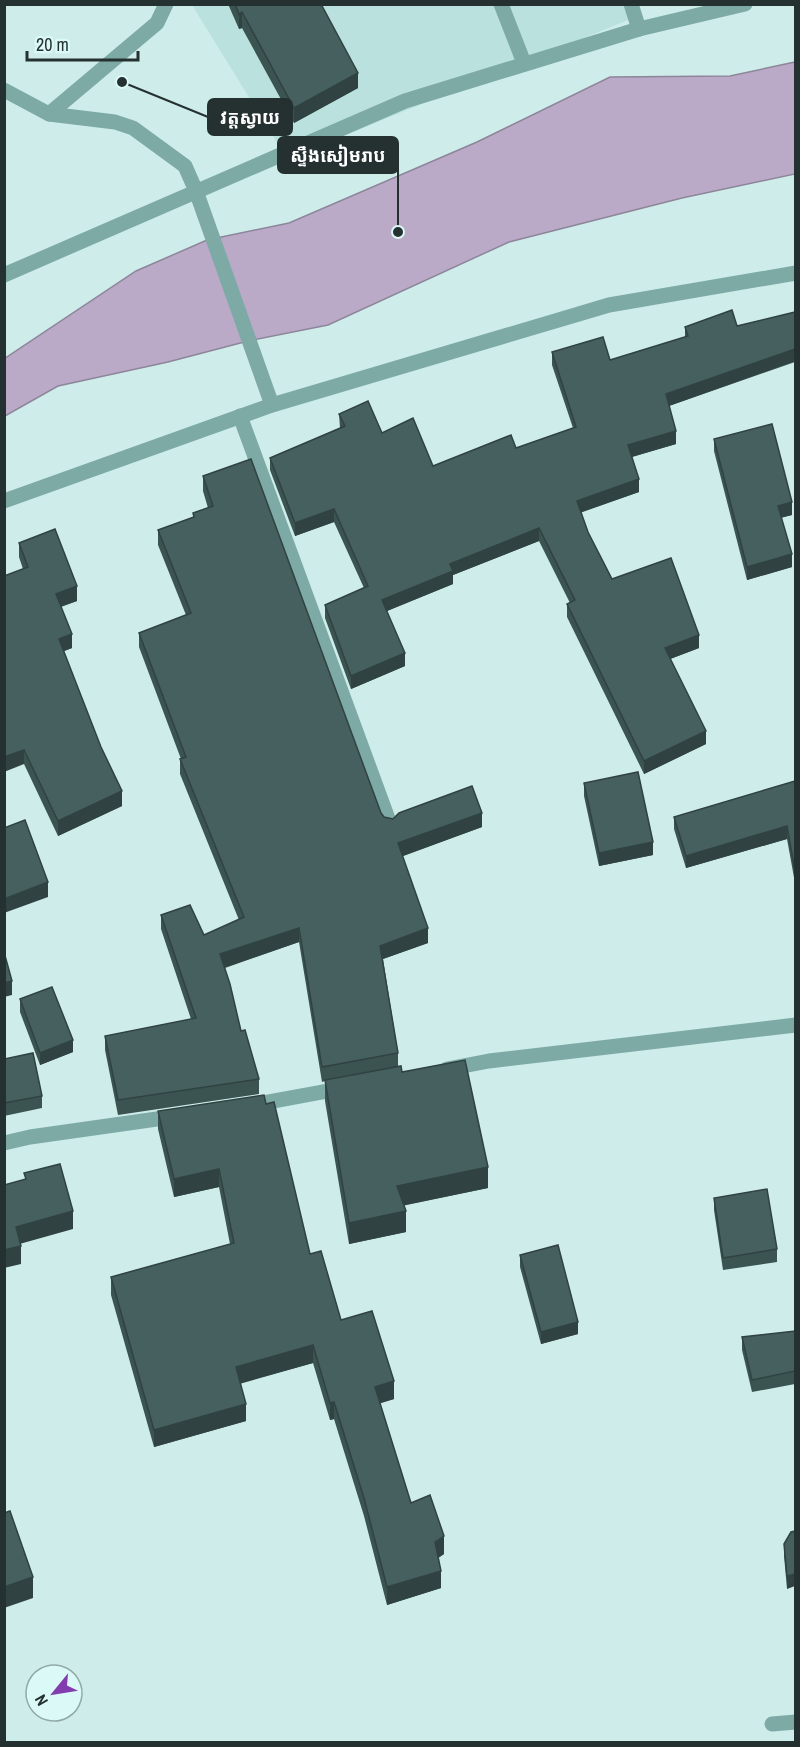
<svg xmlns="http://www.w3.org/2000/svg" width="800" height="1747" font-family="'Archivo Narrow','Noto Sans Khmer',sans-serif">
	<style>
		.built { fill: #bae1de }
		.water { fill: #baaac8; stroke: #8d869a; stroke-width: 1.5 }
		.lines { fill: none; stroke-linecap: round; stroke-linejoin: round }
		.minor { stroke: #7eaaa6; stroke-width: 15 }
		.wall { fill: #3b5351 }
		.shaded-wall { fill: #304342 }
		.building { fill: #45605e; stroke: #304342; stroke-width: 1.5 }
		.leader { fill: none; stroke: #253130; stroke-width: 2 }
		.callout-dot { fill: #253130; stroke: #dbfaf7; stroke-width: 2 }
		.callout { fill: #253130; stroke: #253130; stroke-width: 2 }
		.callout-label { font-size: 18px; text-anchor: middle; font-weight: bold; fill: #fff }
	</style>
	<rect width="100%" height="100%" fill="#ceedea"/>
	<path class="built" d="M627,4L633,18L287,159L192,5Z"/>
	<path class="water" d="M795,62V174L682,198L509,242L328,325L248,341L168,362L58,386L5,416L4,359L136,271L207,240L289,223L477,142L610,77L730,76Z"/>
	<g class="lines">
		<g class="minor">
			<path d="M501,4L524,63"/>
			<path d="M631,4L639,29"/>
			<path d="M4,90L49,114L115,122L133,128L185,166L196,191L272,405"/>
			<path d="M49,114L157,23L166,4"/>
			<path d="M4,275L405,101L639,29L745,4"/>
			<path d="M240,416L390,824"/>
			<path d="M4,501L272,405L609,305L796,273"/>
			<path d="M447,1069L489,1061L796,1025"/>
			<path d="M247,1106L344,1088"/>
			<path d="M4,1143L30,1137L178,1116"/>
			<path d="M772,1724L796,1722"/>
		</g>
	</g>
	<g class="wall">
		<path d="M228,4H321L358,88L294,123L242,28L239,29Z"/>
		<path d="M795,312V362L669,406L676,444L632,457L639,492L581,512L588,532L612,579L699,648L670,659L706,744L644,774L567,617V604L570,603L539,541L453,575V584L387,611L405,666L351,689L325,618V605L364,588L334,522L295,536L270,470V458L340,428L339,414L382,433L433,466L516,448L573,428L552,365V352L610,360L685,337V327L737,326Z"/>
		<path d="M714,439L792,515L781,518L792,567L747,580L714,451Z"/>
		<path d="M203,476L381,813L384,817L393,819L482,827L402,856L428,943L383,959L398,1053V1066L488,1188L404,1205L406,1232L349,1244L325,1101V1081L322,1082L299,942L225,968L241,1031L259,1079V1094L118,1115L105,1050V1036L191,1019L161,929V915L204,935L239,920L180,774V759H181L139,647V633L186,615L158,545V530L193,517V513L208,508L203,491Z"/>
		<path d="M19,543L77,601L61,607L72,648L64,651L122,806L58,836L24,764L23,569L19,557Z"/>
		<path d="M795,781V883L787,839L686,868L674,829V817Z"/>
		<path d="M584,783L653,855L599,866L584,796Z"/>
		<path d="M20,999L73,1052L40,1065L20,1012Z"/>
		<path d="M4,1059L42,1096V1108L4,1116Z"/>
		<path d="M158,1111L310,1254L341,1320L394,1399L380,1403L411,1503L444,1554L438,1558L441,1588L387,1605L364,1516L334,1419L330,1420L313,1363L240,1383L246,1421L154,1447L111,1295V1277L230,1244L219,1187L174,1197L158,1129Z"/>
		<path d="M714,1198L777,1249V1262L723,1270L714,1210Z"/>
		<path d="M520,1255L578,1334L541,1344L520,1267Z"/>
		<path d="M795,1331V1384L752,1392L742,1350V1337Z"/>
		<path d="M795,1531L787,1589L784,1556V1544Z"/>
	</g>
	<g class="shaded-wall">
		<path d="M242,12V28L239,29V14Z"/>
		<path d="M358,73V88L294,123V108Z"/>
		<path d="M795,349V361L666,407V394Z"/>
		<path d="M676,431V444L628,458V445Z"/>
		<path d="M639,479V492L577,514V501Z"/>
		<path d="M792,502V515L778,518V506Z"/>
		<path d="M334,509V522L295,536V523Z"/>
		<path d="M539,528V541L453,575V584L382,613V600L450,564Z"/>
		<path d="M792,554V567L747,580V567Z"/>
		<path d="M77,586V601L56,608V594Z"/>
		<path d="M72,634V648L59,653V639Z"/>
		<path d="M699,635V648L665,661V648Z"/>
		<path d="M405,653V666L351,689V676Z"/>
		<path d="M706,731V744L644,774V761Z"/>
		<path d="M24,750V764L4,772V757Z"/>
		<path d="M122,791V806L58,836V821Z"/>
		<path d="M482,813V827L398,858V843Z"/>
		<path d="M787,826V839L686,868V856Z"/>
		<path d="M653,842V855L599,866V853Z"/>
		<path d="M48,882V897L4,913V899Z"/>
		<path d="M299,928V942L220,969V954Z"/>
		<path d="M428,928V943L380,960V946Z"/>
		<path d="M12,981V995L4,997V983Z"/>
		<path d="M73,1040V1052L40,1065V1053Z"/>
		<path d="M488,1167V1188L397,1207V1186Z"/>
		<path d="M219,1169V1187L174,1197V1179Z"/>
		<path d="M73,1211V1229L16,1245V1227Z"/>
		<path d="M406,1211V1232L349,1244V1223Z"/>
		<path d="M21,1246V1264L4,1268V1250Z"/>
		<path d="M578,1322V1334L541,1344V1332Z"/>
		<path d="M313,1345V1363L236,1385V1367Z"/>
		<path d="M394,1381V1399L375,1405V1387Z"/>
		<path d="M334,1402V1419L330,1420V1403Z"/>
		<path d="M246,1404V1421L154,1447V1430Z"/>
		<path d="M444,1536V1554L435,1560V1542Z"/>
		<path d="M441,1571V1588L387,1605V1587Z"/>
		<path d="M795,1574V1586L787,1589V1576Z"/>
		<path d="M33,1577V1598L4,1608V1587Z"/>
	</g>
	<g class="building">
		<path d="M235,4H321L358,73L294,108L242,12L239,14Z"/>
		<path d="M732,310L737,326L795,312V349L666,394L676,431L628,445L639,479L577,501L588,532L612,579L671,558L699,635L665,648L706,731L644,761L567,604L575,600L539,528L450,564L453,571L382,600L405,653L351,676L325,605L368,586L334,509L295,523L270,458L345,426L339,414L368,401L382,433L413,418L433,466L511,435L516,448L576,427L552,352L603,337L610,360L688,336L685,327Z"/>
		<path d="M772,424L792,502L778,506L792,554L747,567L714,439Z"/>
		<path d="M251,459L381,813L384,817L393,819L399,813L472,786L482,813L398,843L428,928L380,946L398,1053L322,1067L299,928L220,954L230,984L241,1031L245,1030L259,1079L118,1100L105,1036L196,1018L161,915L190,905L204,935L244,917L180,759L186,757L139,633L191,613L158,530L194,517L193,513L213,506L203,476Z"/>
		<path d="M55,529L77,586L56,594L72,634L59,639L101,747L122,791L58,821L24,750L4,757V576L28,567L19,543Z"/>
		<path d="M638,772L653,842L599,853L584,783Z"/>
		<path d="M795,781V871L787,826L686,856L674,817Z"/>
		<path d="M25,820L48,882L4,899V828Z"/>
		<path d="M4,952L12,981L4,983Z"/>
		<path d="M52,987L73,1040L40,1053L20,999Z"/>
		<path d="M33,1053L42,1096L4,1103V1059Z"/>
		<path d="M465,1060L488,1167L397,1186L406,1211L349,1223L325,1080L401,1066L402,1072Z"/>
		<path d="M264,1095L266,1104L274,1102L310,1254L321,1251L341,1320L372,1311L394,1381L375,1387L411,1503L430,1495L444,1536L435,1542L441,1571L387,1587L364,1498L334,1402L330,1403L313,1345L236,1367L246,1404L154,1430L111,1277L234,1243L219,1169L174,1179L158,1111Z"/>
		<path d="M60,1164L73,1211L16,1227L21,1246L4,1250V1185L26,1179L24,1173Z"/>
		<path d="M767,1189L777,1249L723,1258L714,1198Z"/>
		<path d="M558,1245L578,1322L541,1332L520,1255Z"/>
		<path d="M795,1331V1371L752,1380L742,1337Z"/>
		<path d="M10,1511L33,1577L4,1587V1513Z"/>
		<path d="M795,1531V1574L787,1576L784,1544L791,1532Z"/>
	</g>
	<path class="leader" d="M122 82L208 117M398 232L398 155"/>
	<g class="callout-dot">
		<circle cx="122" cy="82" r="6"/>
		<circle cx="398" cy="232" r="6"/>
	</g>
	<g class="callout">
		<rect x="208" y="99" width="84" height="36" rx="6"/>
		<rect x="278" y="137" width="120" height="36" rx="6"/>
	</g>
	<g class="callout-label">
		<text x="250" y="124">វត្តស្វាយ</text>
		<text x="338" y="162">ស្ទឹងសៀមរាប</text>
	</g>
	<rect width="800" height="1747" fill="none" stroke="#253130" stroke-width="12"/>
	<g transform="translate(54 1693) rotate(240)"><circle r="28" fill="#dbfaf7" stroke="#92aaa7" stroke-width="1.5"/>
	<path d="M0-4.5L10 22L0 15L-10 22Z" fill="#823caf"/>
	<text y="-9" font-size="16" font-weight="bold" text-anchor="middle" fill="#253130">N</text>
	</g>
	<path d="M27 51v9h111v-9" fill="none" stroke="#253130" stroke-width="3"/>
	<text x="36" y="51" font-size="18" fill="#253130" stroke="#dbfaf7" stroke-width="4.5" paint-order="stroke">20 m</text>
</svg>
